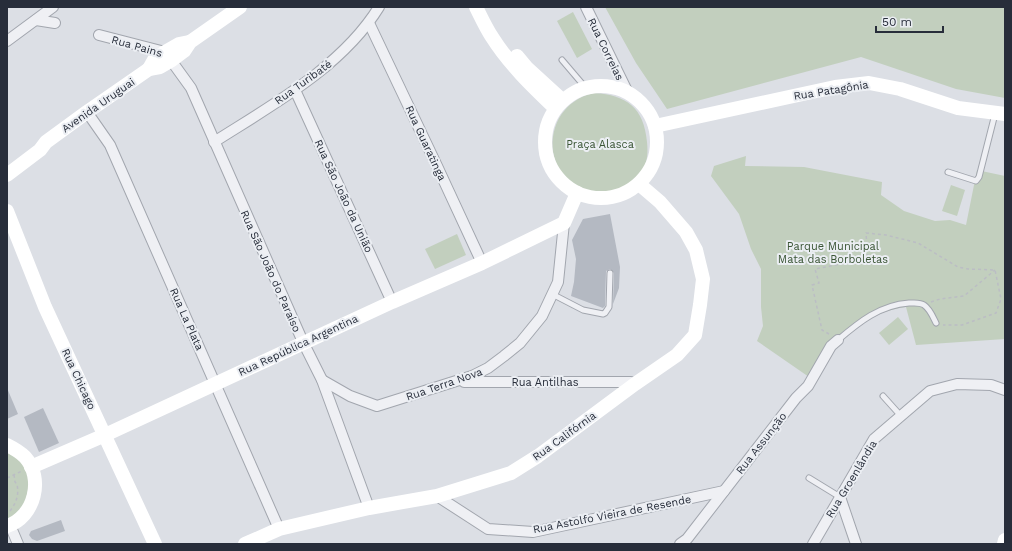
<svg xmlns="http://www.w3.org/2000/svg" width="1012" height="551" font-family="'Work Sans',sans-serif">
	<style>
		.green { fill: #c2cfbe }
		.building { fill: #b4b9c2 }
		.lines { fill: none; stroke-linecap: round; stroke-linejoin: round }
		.lane-casing { stroke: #a2a6ae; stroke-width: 7 }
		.street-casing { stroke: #a2a6ae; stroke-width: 12 }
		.path { stroke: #bbbdc4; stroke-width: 1.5; stroke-dasharray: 3 3; stroke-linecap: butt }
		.lane { stroke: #eff0f4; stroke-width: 5 }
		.street { stroke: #eff0f4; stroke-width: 10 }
		.secondary { stroke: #fff; stroke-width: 14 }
		.labels { text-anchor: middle; stroke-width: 4; stroke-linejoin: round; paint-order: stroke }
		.street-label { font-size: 11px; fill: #272d3a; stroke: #ebeef3 }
		.park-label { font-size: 11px; fill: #3a5535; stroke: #ebeef3 }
	</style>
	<rect width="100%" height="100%" fill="#dcdfe5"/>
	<g class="green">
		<path d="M605,7H1005V98L956,89L861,57L667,109L636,63Z"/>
		<path d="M573,12L592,49L577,58L557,21Z"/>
		<path d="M594,93C627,95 644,108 647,142C648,152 648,165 640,173C631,184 619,191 604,192C542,196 533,107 594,93Z"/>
		<path d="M746,156L745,166L804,167L882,182L881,195L904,211L935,221L950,220L966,225L977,170L1005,176V339L916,345L906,307C877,311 856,325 838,346L830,343L809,377L757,341L763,326L761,307V269L751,249L739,214L711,176L714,166Z"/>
		<path d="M951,185L965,190L957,216L942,211Z"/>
		<path d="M457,234L466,255L435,269L425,249Z"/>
		<path d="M898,317L908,329L889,345L879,333Z"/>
		<path d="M7,450L21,460L27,471L30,483L24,506L7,521Z"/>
	</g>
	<g class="building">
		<path d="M610,214L620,267L619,288L613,304L614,273L610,269L606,271L605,306L603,308L571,296L574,282L576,259L572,240L583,219Z"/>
		<path d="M7,388L18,414L7,419Z"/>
		<path d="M43,408L59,443L39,452L24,417Z"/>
		<path d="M61,520L65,531L37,541L32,539L29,535L31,531Z"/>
	</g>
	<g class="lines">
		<defs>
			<g id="lane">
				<path d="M562,60L585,87"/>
				<path d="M948,172L976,181L979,177L995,114"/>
				<path d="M552,294L583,310L603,314L605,313L609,307L610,273"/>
				<path d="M838,340C859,322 880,305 909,303C914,303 920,302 924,305C930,309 933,317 936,323"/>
				<path d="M883,396L901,416"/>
				<path d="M809,478L840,497"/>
			</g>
			<g id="street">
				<path d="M586,7L627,91"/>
				<path d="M36,20L55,23"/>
				<path d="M369,23L437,166L482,263"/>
				<path d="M99,35L165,52L191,88L303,342L322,380L369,508"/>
				<path d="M7,41L53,7"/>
				<path d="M295,90L392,302"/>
				<path d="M87,112L110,145L279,529"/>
				<path d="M214,142C272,105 342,67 379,7"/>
				<path d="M322,380L350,396L377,406L472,376L488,368L504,356L520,343L542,316L558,282L564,223"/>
				<path d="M464,382H631L635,384"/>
				<path d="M437,496L488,529L533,532L724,491"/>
				<path d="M840,497L856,544"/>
				<path d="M10,525L18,544"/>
				<path d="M680,544L687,539L796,398L808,386L831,346L838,340"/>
				<path d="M813,544L874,439L930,391L957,384L991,385L1005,390"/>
			</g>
		</defs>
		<use href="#lane" class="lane-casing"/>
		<use href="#street" class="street-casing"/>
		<g class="path">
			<path d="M931,302L940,299L964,296L995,270"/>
			<path d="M829,334L822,330L812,285L819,283L815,269L868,259L866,233L886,235L918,243L958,267L968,269L995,270L1001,299L996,313L962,325H943"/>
			<path d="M7,478L22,471"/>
			<path d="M10,511C17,502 19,494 17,484L15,482L14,475"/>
		</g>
		<use href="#lane" class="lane"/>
		<use href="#street" class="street"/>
		<g class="secondary">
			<path d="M476,7C481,17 486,28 492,37C509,64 532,86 555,108"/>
			<path d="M517,56L527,68L562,100"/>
			<path d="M149,69L154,60L165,52L179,44L189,42"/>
			<circle cx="601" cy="142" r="56"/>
			<path d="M655,126L835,87L869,83L900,89L958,108L1005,114"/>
			<path d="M7,175L40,150L46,142L87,112L149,69L160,67L172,60L184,51L190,42L240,7"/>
			<path d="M7,211L45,307L155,544"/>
			<path d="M7,445C13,448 20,452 25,457C44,478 35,517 7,526"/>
			<path d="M31,467L105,435L392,302L482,263L564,223L577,193"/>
			<path d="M245,544L279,529L369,508L437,496L511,473L538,456L635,384L677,355L695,335L700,305L703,279L696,250L686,232L660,202L639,184"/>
			<path d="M1004,544L1005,540"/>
		</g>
	</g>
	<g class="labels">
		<g class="street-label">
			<text transform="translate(137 46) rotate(16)" y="4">Rua Pains</text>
			<text transform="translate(606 49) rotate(64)" y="4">Rua Correias</text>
			<text transform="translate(303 82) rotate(-36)" y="4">Rua Turibaté</text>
			<text transform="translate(831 90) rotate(-9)" y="4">Rua Patagônia</text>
			<text transform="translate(98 105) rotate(-35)" y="4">Avenida Uruguai</text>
			<text transform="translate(426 143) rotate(65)" y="4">Rua Guaratinga</text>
			<text transform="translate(344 196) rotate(65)" y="4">Rua São João da União</text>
			<text transform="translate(271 271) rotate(66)" y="4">Rua São João do Paraíso</text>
			<text transform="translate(187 319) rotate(66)" y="4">Rua La Plata</text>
			<text transform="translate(298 345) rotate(-25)" y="4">Rua República Argentina</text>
			<text transform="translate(79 379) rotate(65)" y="4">Rua Chicago</text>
			<text x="545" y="386">Rua Antilhas</text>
			<text transform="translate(444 384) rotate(-19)" y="4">Rua Terra Nova</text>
			<text transform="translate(564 436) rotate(-36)" y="4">Rua Califórnia</text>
			<text transform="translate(761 443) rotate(-52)" y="4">Rua Assunção</text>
			<text transform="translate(851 479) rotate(-59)" y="4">Rua Groenlândia</text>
			<text transform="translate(612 514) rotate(-11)" y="4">Rua Astolfo Vieira de Resende</text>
		</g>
		<g class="park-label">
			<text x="600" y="148">Praça Alasca</text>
			<text x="833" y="250">Parque Municipal<tspan x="833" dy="13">Mata das Borboletas</tspan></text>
		</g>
	</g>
	<rect width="1012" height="551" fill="none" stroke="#272d3a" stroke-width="16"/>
	<path d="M876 26v6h67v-6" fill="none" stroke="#272d3a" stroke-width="2"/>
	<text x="882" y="26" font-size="12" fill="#272d3a" stroke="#ebeef3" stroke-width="3" paint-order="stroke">50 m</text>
</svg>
